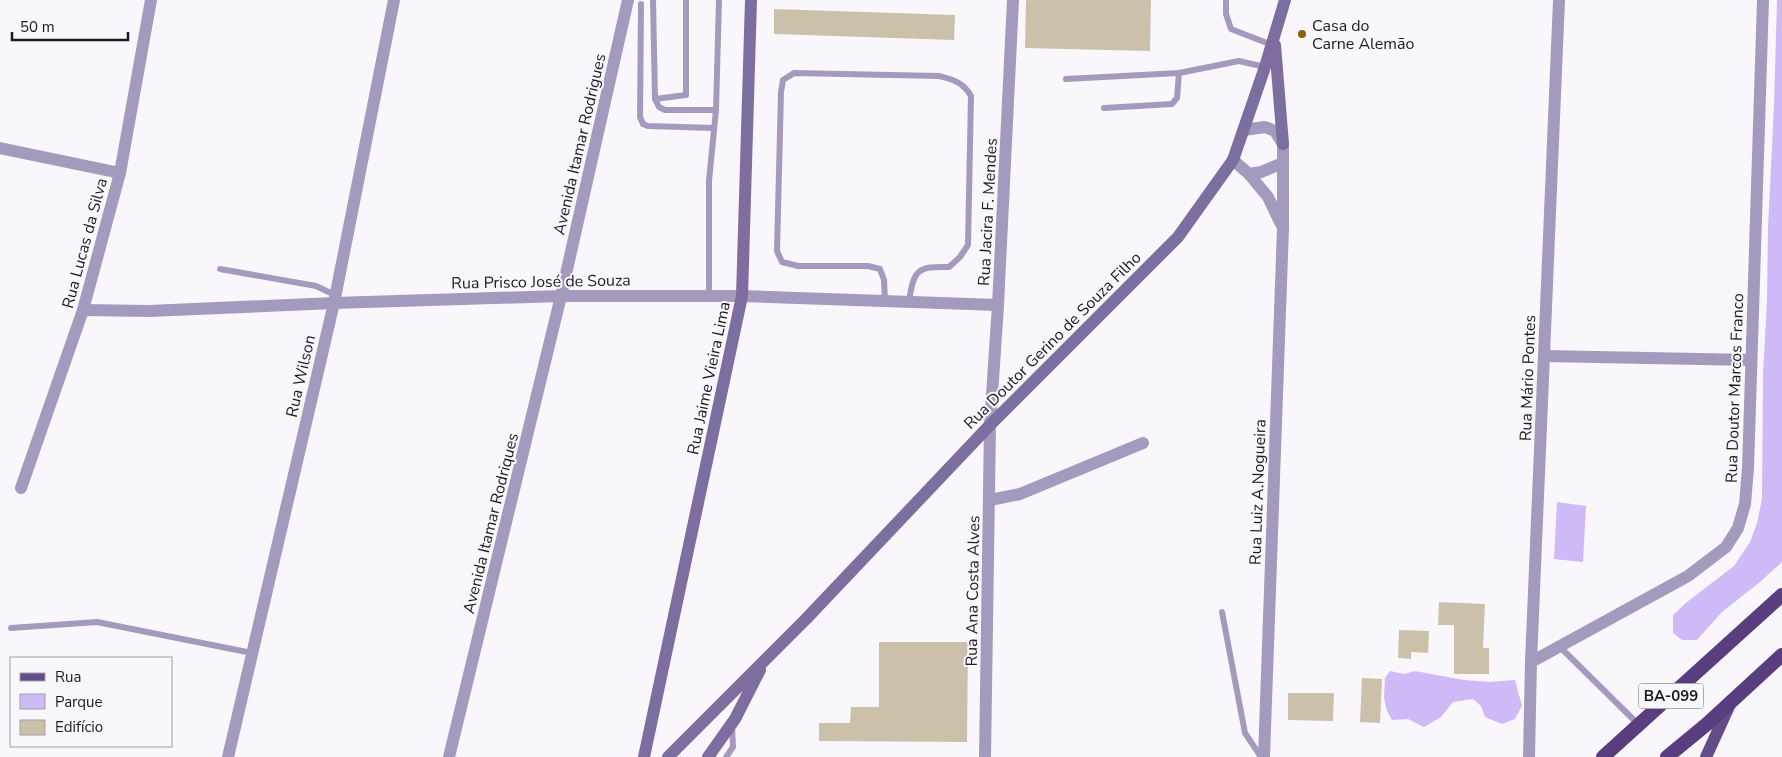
<svg xmlns="http://www.w3.org/2000/svg" width="1782" height="757" font-family="'Nunito Sans',sans-serif">
	<style>
		.green { fill: #cebaf7 }
		.building { fill: #cbc1ab }
		.lines { fill: none; stroke-linecap: round; stroke-linejoin: round }
		.service { stroke: #a59abd; stroke-width: 6 }
		.minor { stroke: #a59abd; stroke-width: 12 }
		.secondary { stroke: #7e6d9f; stroke-width: 12 }
		.primary { stroke: #634d89; stroke-width: 12 }
		.trunk { stroke: #583e7f; stroke-width: 14 }
		.poi-dot { fill: #866500; stroke: #f9f7fc; stroke-width: 2 }
		.labels { text-anchor: middle; stroke-width: 4; stroke-linejoin: round; paint-order: stroke }
		.shield { fill: #f9f7fc; stroke: #5e5c63; stroke-width: 1 }
		.shield-label { font-size: 15px; font-weight: bold; fill: #1c1a21 }
		.poi-label { font-size: 16px; fill: #1c1a21; stroke: #f9f7fc; text-anchor: start }
		.street-label { font-size: 16px; fill: #1c1a21; stroke: #f9f7fc }
	</style>
	<rect width="100%" height="100%" fill="#f9f7fc"/>
	<g class="green">
		<path d="M1777,0H1782V562L1760,582L1722,612L1697,640H1682L1673,633V615L1687,602L1734,566L1750,542L1757,523L1762,499L1763,374L1767,301L1768,227L1774,106Z"/>
		<path d="M1557,502L1586,506L1583,562L1554,559Z"/>
		<path d="M1390,671L1404,674L1415,671L1464,680L1489,682L1515,680L1522,706L1515,719L1502,724L1485,717L1481,706L1473,699L1453,702L1441,717L1424,727L1408,719L1392,720L1387,711L1384,698L1385,678Z"/>
	</g>
	<g class="building">
		<path d="M1026,0H1151L1150,51L1025,48Z"/>
		<path d="M774,9L955,15L954,40L774,34Z"/>
		<path d="M1439,602L1485,604L1483,648H1489V674H1454V625H1438Z"/>
		<path d="M1399,630L1429,631L1428,653L1411,652V659L1398,658Z"/>
		<path d="M879,642H968L967,742L819,741V723H850L851,707H879Z"/>
		<path d="M1362,678L1382,679L1380,723L1360,722Z"/>
		<path d="M1288,693H1334L1333,721L1288,720Z"/>
	</g>
	<g class="lines">
		<g class="service">
			<path d="M653,0L655,99L659,107L665,110H716"/>
			<path d="M1226,0V14L1231,29L1272,45"/>
			<path d="M641,4L640,117L643,124L648,126L714,128"/>
			<path d="M1066,79L1179,73L1239,61L1265,67"/>
			<path d="M655,99L686,95V0"/>
			<path d="M1104,108L1172,104L1177,98L1179,73"/>
			<path d="M220,269L316,286L335,295"/>
			<path d="M709,296V181L716,110L719,0"/>
			<path d="M885,301L884,280L880,269L868,266H798L782,262L777,251L781,92L783,80L794,73L939,76C954,80 963,82 971,96L968,245L960,257L949,267C917,266 914,270 909,301"/>
			<path d="M1222,612L1245,733L1261,757"/>
			<path d="M11,628L97,622L252,653"/>
			<path d="M1560,647L1639,725"/>
			<path d="M726,757L733,747L732,726"/>
		</g>
		<g class="minor">
			<path d="M1244,130L1265,127L1275,131L1283,144V228L1264,757"/>
			<path d="M0,148L120,173"/>
			<path d="M1233,160L1249,174L1261,172L1283,163"/>
			<path d="M1249,174L1268,197L1281,224"/>
			<path d="M83,310L149,311L334,303L561,296H742L998,305"/>
			<path d="M1544,356L1751,360"/>
			<path d="M21,488L83,310L120,173L151,0"/>
			<path d="M990,500L1020,494L1143,443"/>
			<path d="M1531,662L1688,576L1726,547L1738,528L1745,504L1748,468L1763,0"/>
			<path d="M228,757L334,303L394,0"/>
			<path d="M449,757L561,296L628,0"/>
			<path d="M985,757L990,425L998,305L1013,0"/>
			<path d="M1529,757L1531,662L1559,0"/>
		</g>
		<g class="secondary">
			<path d="M1275,45L1283,144"/>
			<path d="M644,757L742,296L751,0"/>
			<path d="M668,757L806,619L990,425L1178,237L1233,160L1265,67L1285,0"/>
			<path d="M708,757L735,719L760,670"/>
		</g>
		<path class="primary" d="M1706,757L1731,702"/>
		<g class="trunk">
			<path d="M1603,757L1782,595"/>
			<path d="M1667,757L1707,724L1782,655"/>
		</g>
	</g>
	<circle class="poi-dot" cx="1302" cy="34" r="5"/>
	<g class="labels">
		<rect class="shield" x="1638.5" y="683.5" width="65" height="25" rx="4"/>
		<g class="shield-label">
			<text x="1671" y="701">BA-099</text>
		</g>
		<g class="poi-label">
			<text x="1312" y="31">Casa do<tspan x="1312" dy="18">Carne Alemão</tspan></text>
		</g>
		<g class="street-label">
			<text transform="translate(579 144) rotate(-77)" y="6">Avenida Itamar Rodrigues</text>
			<text transform="translate(987 212) rotate(-87)" y="6">Rua Jacira F. Mendes</text>
			<text transform="translate(84 243) rotate(-75)" y="6">Rua Lucas da Silva</text>
			<text transform="translate(541 281) rotate(-1)" y="6">Rua Prisco José de Souza</text>
			<text transform="translate(1052 340) rotate(-45)" y="6">Rua Doutor Gerino de Souza Filho</text>
			<text transform="translate(300 376) rotate(-77)" y="6">Rua Wilson</text>
			<text transform="translate(708 378) rotate(-78)" y="6">Rua Jaime Vieira Lima</text>
			<text transform="translate(1527 378) rotate(-88)" y="6">Rua Mário Pontes</text>
			<text transform="translate(1734 388) rotate(-88)" y="6">Rua Doutor Marcos Franco</text>
			<text transform="translate(1257 492) rotate(-88)" y="6">Rua Luiz A.Nogueira</text>
			<text transform="translate(490 523) rotate(-76)" y="6">Avenida Itamar Rodriques</text>
			<text transform="translate(972 591) rotate(-89)" y="6">Rua Ana Costa Alves</text>
		</g>
	</g>
	<rect x="10" y="657" width="162" height="90" fill="#f9f7fc" stroke="#a19fa4"/>
	<rect x="20" y="673" width="25" height="8" fill="#634d89" stroke="#a19fa4"/>
	<text x="55" y="682" font-size="15" fill="#1c1a21">Rua</text>
	<rect x="20" y="694" width="25" height="15" fill="#cebaf7" stroke="#a19fa4"/>
	<text x="55" y="707" font-size="15" fill="#1c1a21">Parque</text>
	<rect x="20" y="720" width="25" height="15" fill="#cbc1ab" stroke="#a19fa4"/>
	<text x="55" y="732" font-size="15" fill="#1c1a21">Edifício</text>
	<path d="M12 32v8h116v-8" fill="none" stroke="#1c1a21" stroke-width="2.5"/>
	<text x="20" y="32" font-size="15" fill="#1c1a21" stroke="#f9f7fc" stroke-width="4" paint-order="stroke">50 m</text>
</svg>
